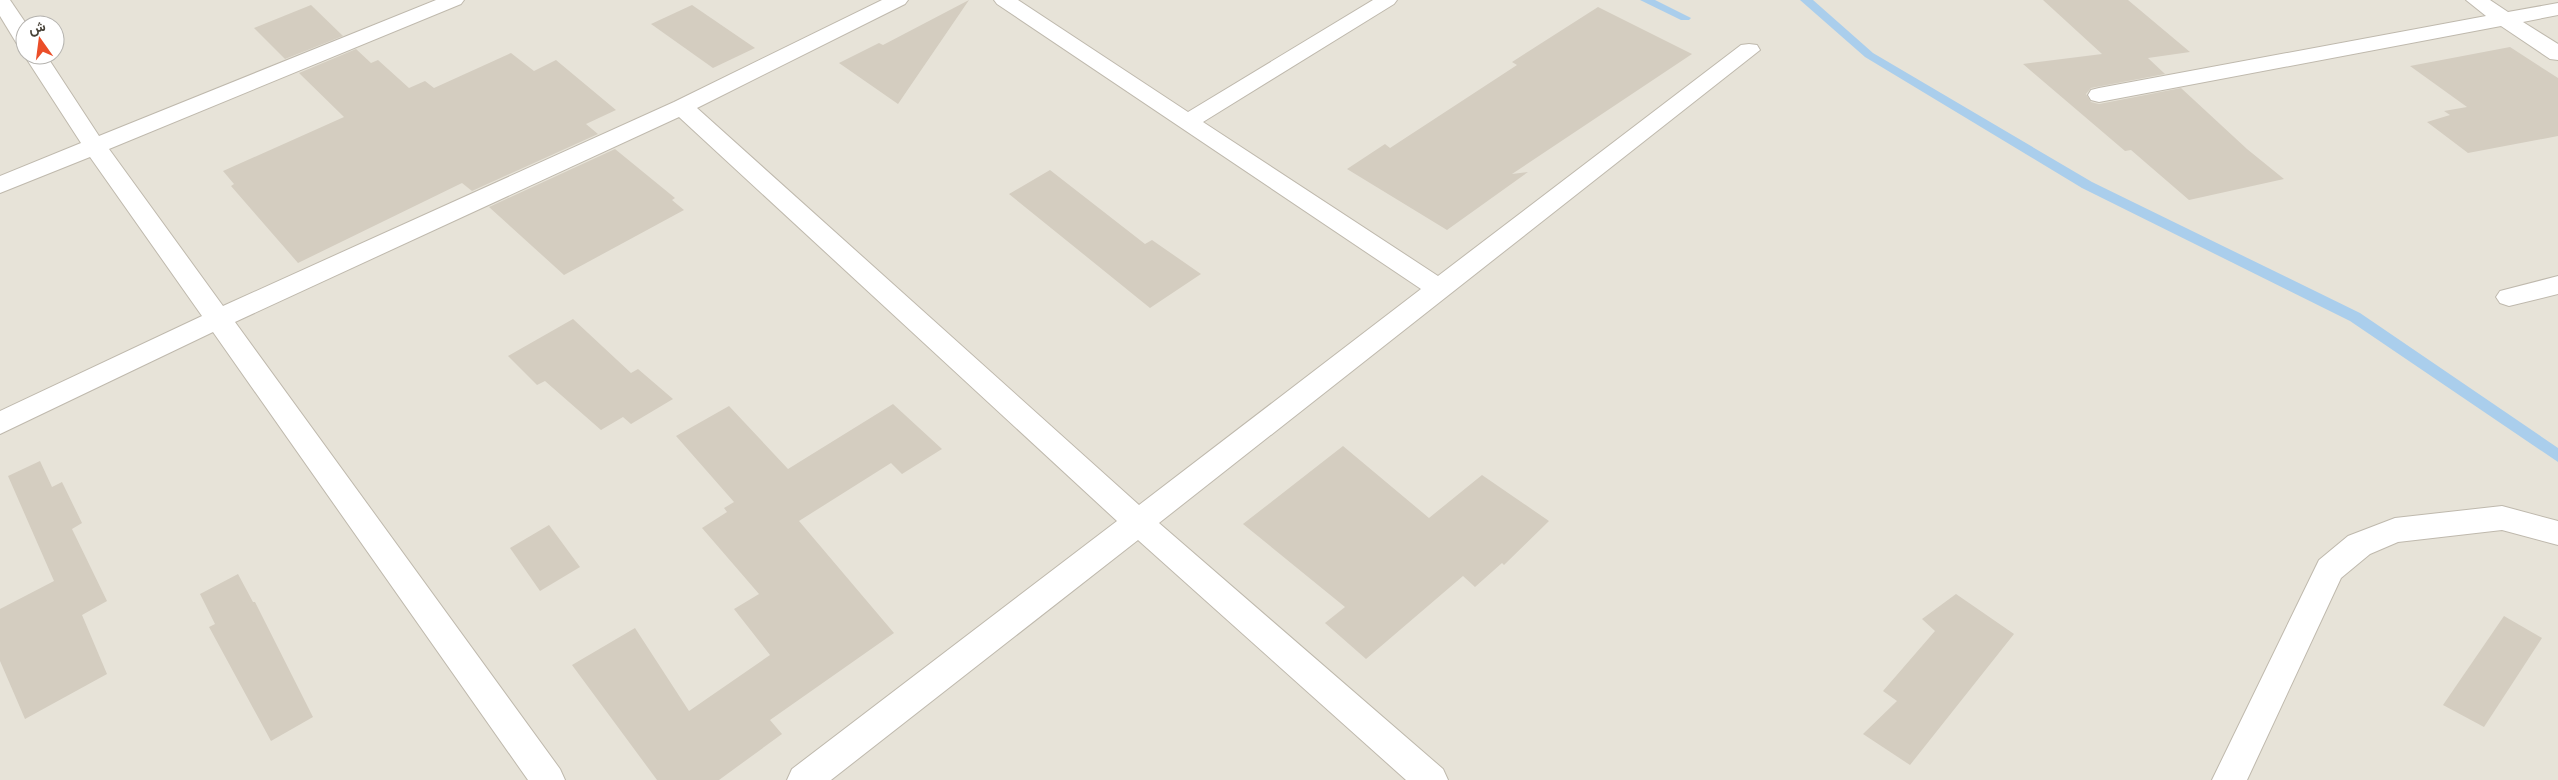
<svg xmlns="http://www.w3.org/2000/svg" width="2558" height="780" font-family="'Source Sans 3',Vazirmatn,sans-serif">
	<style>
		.residential { fill: #e7e3d8; fill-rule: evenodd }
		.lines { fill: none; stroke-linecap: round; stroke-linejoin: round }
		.stream { fill: #aaceec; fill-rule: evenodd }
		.building { fill: #d4cdc0 }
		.minor-casing { stroke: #bfb9ad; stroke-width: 2 }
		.minor { fill: #fff; fill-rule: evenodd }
	</style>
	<rect width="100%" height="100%" fill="#f4f1ea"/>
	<path class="residential" d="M0,0H2558V780H0ZM25,25H55V55H25Z"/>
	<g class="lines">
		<g class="stream">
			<path d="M1640,0H1655L1691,18L1689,20H1681Z"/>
			<path d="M1800,0H1813L1873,53L2092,182L2360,313L2558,448V462L2350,321L2082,188L1865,57Z"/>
		</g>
	</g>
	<g class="building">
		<path d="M969,0L898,104L839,63L879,43L883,45Z"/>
		<path d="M2043,0H2128L2190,52L2148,58L2165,74L2091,88L2086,94L2091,102L2099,104L2181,88L2247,149L2284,179L2189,200L2131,150L2125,151L2023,64L2102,54Z"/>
		<path d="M311,5L343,36L285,59L254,28Z"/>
		<path d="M692,5L755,48L713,68L651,24Z"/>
		<path d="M1598,7L1692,54L1512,174L1528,172L1447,230L1347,169L1385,144L1390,148L1517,65L1512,62Z"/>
		<path d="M2510,47L2558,78V136L2468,153L2427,122L2450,115L2444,111L2467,107L2410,66Z"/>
		<path d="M356,49L371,63L378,60L409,88L425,81L434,88L511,53L534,71L556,60L616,110L586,124L598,134L472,191L462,183L298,263L231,186L234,184L223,171L344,117L299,73Z"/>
		<path d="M615,149L675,198L672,200L684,210L564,275L489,207Z"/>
		<path d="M1050,170L1145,244L1152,240L1201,274L1150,308L1009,194Z"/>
		<path d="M573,319L631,373L638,369L673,399L631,424L623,417L601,430L545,381L537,385L508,356Z"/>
		<path d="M893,404L942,449L902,474L891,463L799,521L894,633L770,720L782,734L719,780H657L572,665L635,628L689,711L770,655L734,609L759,594L702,528L727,512L724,508L734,502L676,436L729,406L788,469Z"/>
		<path d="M1343,446L1429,518L1482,475L1549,521L1504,565L1502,563L1475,587L1463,576L1366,659L1325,623L1345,607L1243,524Z"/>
		<path d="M40,461L52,487L62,482L82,523L72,529L107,601L82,615L107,674L25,719L0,661V609L54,581L8,476Z"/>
		<path d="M549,525L580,567L540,591L510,548Z"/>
		<path d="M238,574L253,602H255L313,717L271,741L209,627L215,624L200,594Z"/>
		<path d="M1956,594L2014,634L1910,765L1863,734L1897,701L1883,691L1935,631L1922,619Z"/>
		<path d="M2504,616L2542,638L2484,727L2443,705Z"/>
	</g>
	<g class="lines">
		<defs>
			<g id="minor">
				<path d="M0,0H10L27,25L25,45L17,44L0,16Z"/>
				<path d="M436,0H464L461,4L109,149L223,306L674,102L882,0H908L905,4L697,108L1139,505L1421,289L997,4L994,0H1018L1188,112L1373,0H1397L1394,4L1203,122L1438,276L1741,45L1749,44L1757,45L1760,50L1159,523L1443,769L1448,780H1406L1138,540L831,780H787L792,769L1117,521L679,117L235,322L560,769L565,780H528L213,332L0,434V411L202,316L90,157L0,193V176L81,143L24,55L25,54L46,55L99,136Z"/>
				<path d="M2466,0H2490L2508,12L2558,3V15L2523,22L2558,44V60L2550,59L2501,26L2099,102L2091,100L2088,95L2091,90L2099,88L2486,16Z"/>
				<path d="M2558,276V294L2509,306L2500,303L2496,297L2500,291Z"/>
				<path d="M2502,506L2558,521V545L2502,530L2398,542L2370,554L2341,578L2247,780H2212L2319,560L2348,536L2395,518Z"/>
			</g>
		</defs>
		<use href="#minor" class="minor-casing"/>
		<use href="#minor" class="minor"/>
	</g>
	<g transform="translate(40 40) rotate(346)"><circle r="24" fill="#ffffff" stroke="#b5b3af"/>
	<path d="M0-4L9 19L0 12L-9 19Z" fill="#eb4e29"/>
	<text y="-8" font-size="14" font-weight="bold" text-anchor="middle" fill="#474238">ش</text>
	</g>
</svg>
